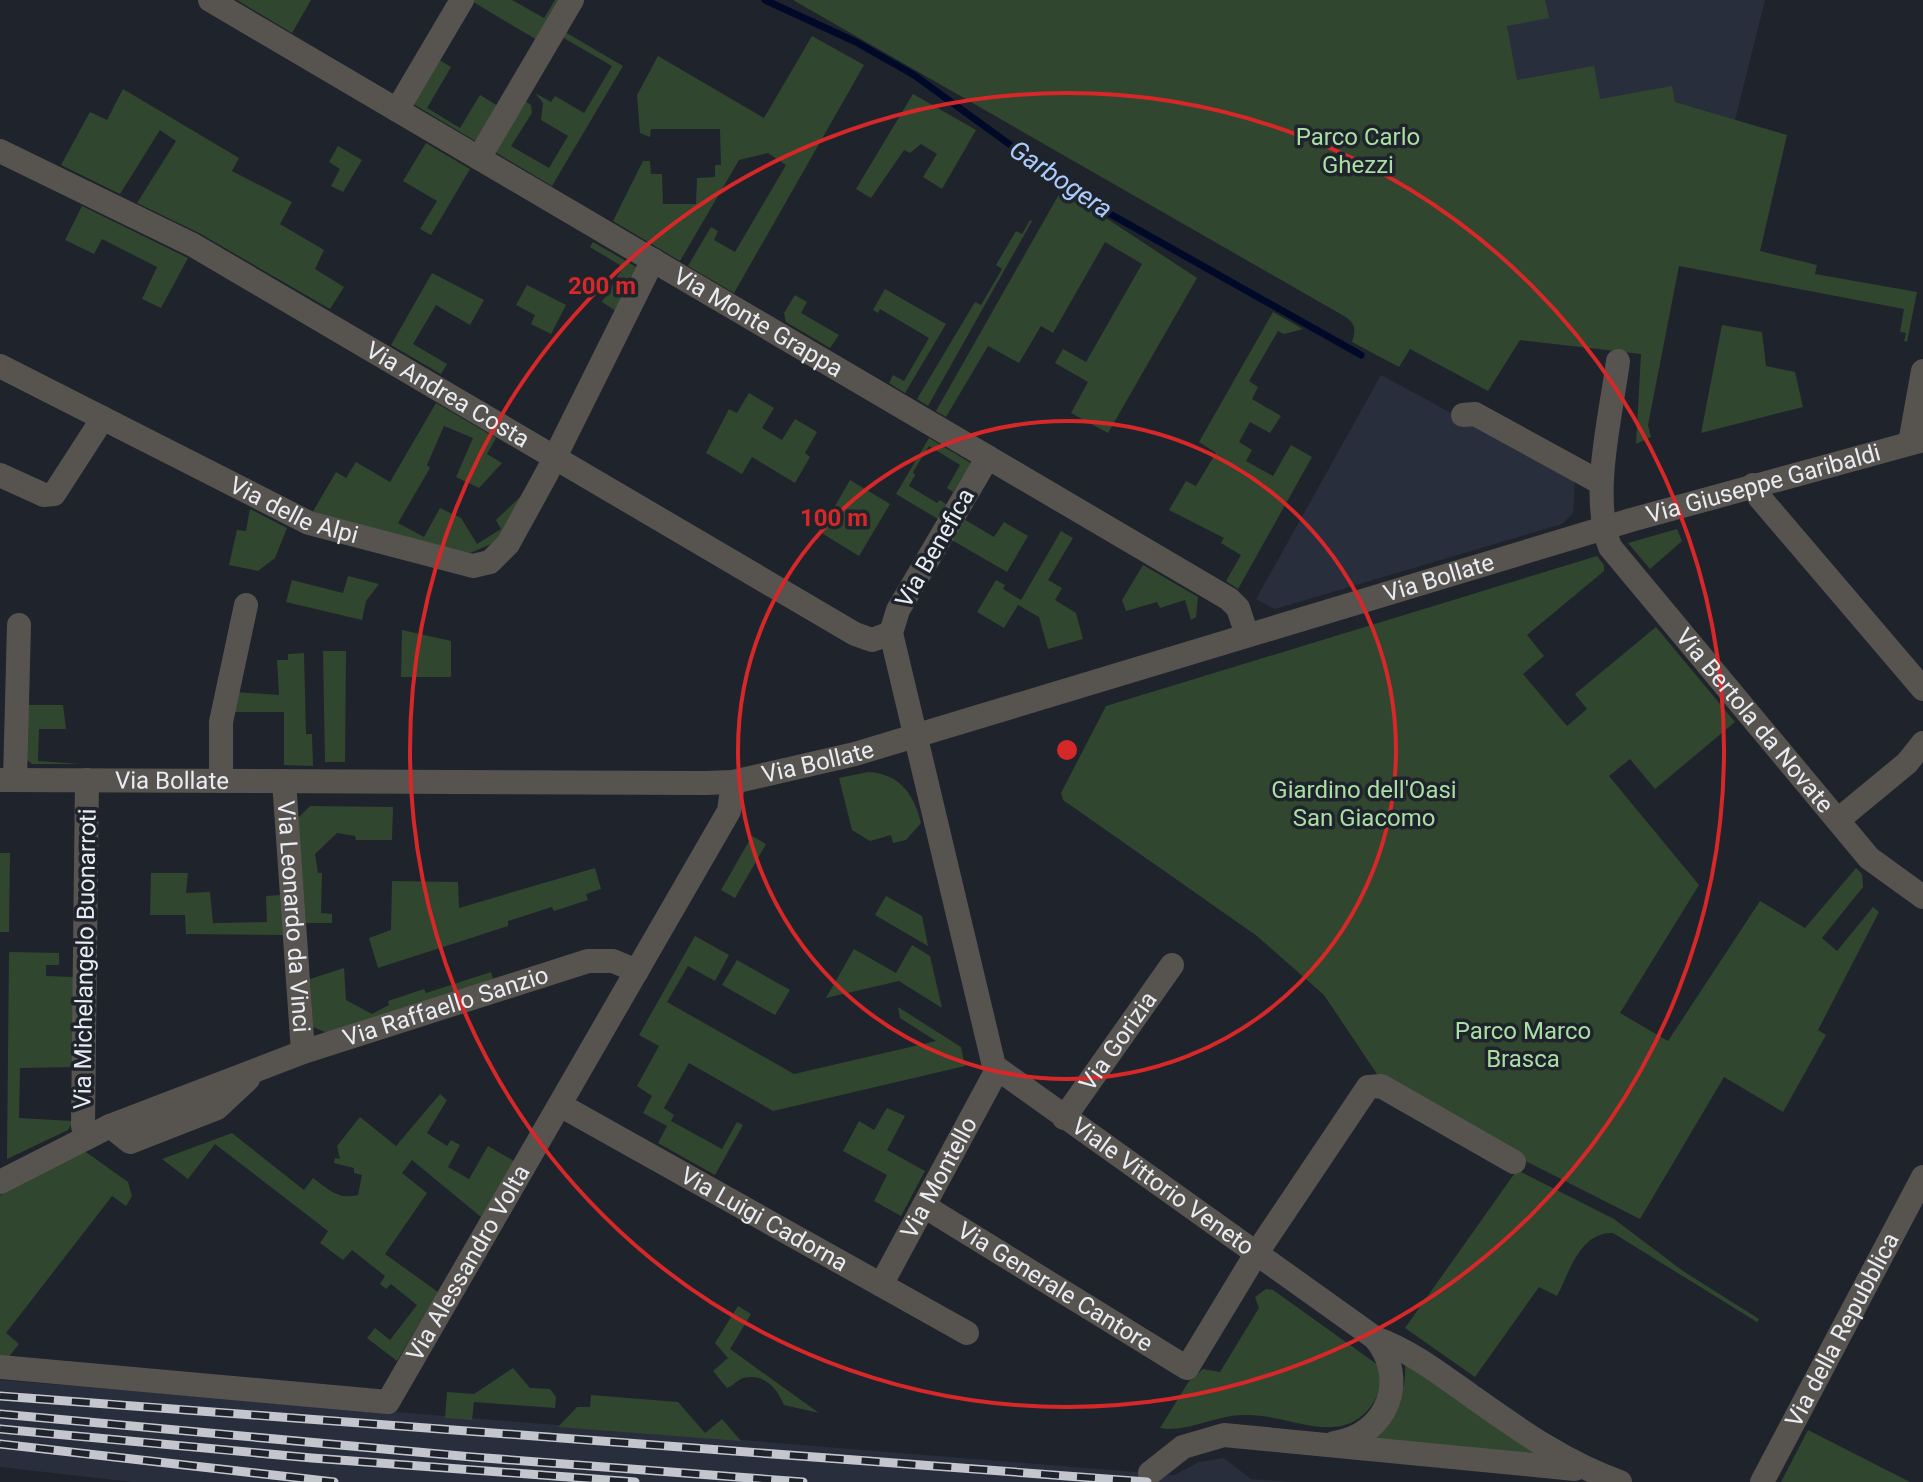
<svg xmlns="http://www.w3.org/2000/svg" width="1923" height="1482" font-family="Roboto,sans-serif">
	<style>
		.built { fill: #282e3c }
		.green { fill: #31462f }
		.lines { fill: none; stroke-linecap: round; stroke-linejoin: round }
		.stream { stroke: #000927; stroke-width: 7 }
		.street { stroke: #575450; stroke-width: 24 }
		.rail-casing { stroke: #c3c6cd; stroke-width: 9 }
		.rail { stroke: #1f232c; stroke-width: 6; stroke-dasharray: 18; stroke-linecap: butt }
		.ring { fill: none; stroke: #d62828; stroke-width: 4 }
		.labels { text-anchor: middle; stroke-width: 7; stroke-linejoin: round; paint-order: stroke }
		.park-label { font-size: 24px; fill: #aadfa3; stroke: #1f232c }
		.street-label { font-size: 24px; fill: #e9ecf2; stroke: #1f232c }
		.water-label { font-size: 26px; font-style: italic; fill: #abcdfe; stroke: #1f232c }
		.centre { fill: #d62828; stroke: #1f232c; stroke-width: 4 }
		.ring-label { font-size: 24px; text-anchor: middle; font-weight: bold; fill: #d62828; stroke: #1f232c; stroke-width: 7; stroke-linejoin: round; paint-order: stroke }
	</style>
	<rect width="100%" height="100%" fill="#1f232c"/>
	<g class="built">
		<path d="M1481,0H1765L1735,120L1654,96L1593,107L1508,85Z"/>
		<path d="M1381,375L1575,480L1573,513L1562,524L1275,609L1256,599Z"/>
		<path d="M0,1380L1174,1475L1199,1462L1224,1458L1251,1479L1293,1482H133L0,1467Z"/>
	</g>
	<g class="green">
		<path d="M237,0H311L292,33Z"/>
		<path d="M470,0H512L544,18L555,0H561L537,40Z"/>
		<path d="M793,0H1545L1549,18L1507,26L1517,80L1594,66L1600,99L1672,86L1675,102L1787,135L1760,251L1817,265L1815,274L1917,292L1907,342L1904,341L1906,333L1900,332L1904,309L1679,266L1648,425L1651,437L1636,444L1641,354L1520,340L1488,391L1410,349L1399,367L1352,342C1356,329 1356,324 1344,316Z"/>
		<path d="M565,32L623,66L552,186L495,152L525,101L531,105L532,113L511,146L549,168L568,136L541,120L543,103L535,93L551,102L555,96L584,113L612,66L562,37Z"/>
		<path d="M812,36L864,65L734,293L688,266L711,227L718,231L714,240L735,252L786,165L768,153L739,160L680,261L613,221L643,161H650L651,174H662L663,204H696L697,178L715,177V165H721L720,129H651L650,137L640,133L637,95L658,56L764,118Z"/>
		<path d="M436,58L451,67L427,108L460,128L480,95L498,106L477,142L410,102Z"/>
		<path d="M123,89L239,158L232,171L292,202L280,224L324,250L315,269L344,287L330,309L199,233L137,203L176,141L160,130L120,194L61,165L90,112L107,120Z"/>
		<path d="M913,94L976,130L942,189L923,177L937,154L921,144L910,153L904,150L871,198L856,189Z"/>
		<path d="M426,143L470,169L431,235L420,229L437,201L403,181Z"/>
		<path d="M338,146L362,160L343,192L331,186L340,169L329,162Z"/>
		<path d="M1062,189L1197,278L1108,433L1071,413L1088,382L1055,363L1063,349L1086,362L1142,264L1105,242L1053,333L1041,326L1019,363L988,346L946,417L936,411Z"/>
		<path d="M82,206L188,258L161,308L142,299L157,267L102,239L94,254L65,240Z"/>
		<path d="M1030,220L1032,221L928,406L917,399L975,302L981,305L1002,269L996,265L1016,231L1022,234Z"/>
		<path d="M593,242L638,268L616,311L602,302L623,267L590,247Z"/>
		<path d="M432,273L484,300L470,325L436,305L413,344L447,364L441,374L391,345Z"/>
		<path d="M527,285L566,305L551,334L531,324L535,315L516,305Z"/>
		<path d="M885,289L946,324L905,393L889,383L893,375L904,381L929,338L880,309L878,313L873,310Z"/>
		<path d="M795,295L807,302L801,313L839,335L830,348L786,322L784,313Z"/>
		<path d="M1273,312L1303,329L1284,334L1278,331L1249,381L1258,387L1252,399L1281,416L1270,433L1250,422L1239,442L1252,450L1246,461L1273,476L1291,445L1312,457L1238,589L1226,581L1241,555L1221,543L1224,538L1169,510L1186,481L1196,486L1216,453L1199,442Z"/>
		<path d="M1722,325L1762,332L1766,366L1795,372L1803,407L1701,433Z"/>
		<path d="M749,393L774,408L762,428L782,440L795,419L817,432L805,453L810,457L795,483L752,457L742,474L706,453L729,409L737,413Z"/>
		<path d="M436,403L496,438L487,454L502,463L479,488L456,477L473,438L444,426L427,465L430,468L398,523L424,537L440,508L461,518L477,544L501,529L496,520L521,496L496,542L470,553L312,513L336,472L346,478L356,462L390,482Z"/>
		<path d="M929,438L971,463L953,492L947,488L960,465L929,446L913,472L915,475L909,486L937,503L940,500L946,504L938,519L896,494Z"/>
		<path d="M850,480L890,504L859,556L820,532Z"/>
		<path d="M250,509L287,528L275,558L258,571L229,565L237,530L246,531Z"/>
		<path d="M962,518L994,537L1004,522L1028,536L1007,572L950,539Z"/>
		<path d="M1677,529L1682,541L1650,569L1628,543Z"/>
		<path d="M1061,531L1073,538L1048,580L1062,588L1055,600L1076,613L1083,639L1048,649L1039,617L1018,605L1004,628L977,612L996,580L1005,585L1003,589L1021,600Z"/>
		<path d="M1597,556L1604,565V571L1527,635L1544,656L1523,674L1567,726L1587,709L1575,694L1656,627L1735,722L1655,789L1630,759L1609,776L1699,885L1620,1013L1668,1041L1760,901L1805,928L1856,868L1862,874L1863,887L1822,938L1837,951L1873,907L1879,912L1818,1030L1826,1035L1783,1112L1724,1077L1640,1219L1480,1138L1379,1077L1324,995L1257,936L1063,800L1061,793L1106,706Z"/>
		<path d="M1143,565L1198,597L1196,617L1191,620L1185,600L1160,608L1157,602L1126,611L1122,600Z"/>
		<path d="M348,576L379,584L366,601L362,620L286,602L292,580L343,593Z"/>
		<path d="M402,630L451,641V677H401Z"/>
		<path d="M323,651H346L345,762H325Z"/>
		<path d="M304,653L306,734H312L313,766L284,765V712H235L234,692L279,695L277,660H288V654Z"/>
		<path d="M28,705H63L66,729H39L38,761L82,764H32L27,760Z"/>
		<path d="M868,772C900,774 914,794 921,823L906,840L893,843L891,835L870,841L852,830L839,778Z"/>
		<path d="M310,806L393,807L392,840H356L355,836L337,833L315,854L318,873H322L321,913L332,914V923H306L298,818Z"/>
		<path d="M752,836L766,844L735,898L721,890Z"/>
		<path d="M0,853H10L9,932H0Z"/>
		<path d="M595,868L601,889L586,894L588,900L554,911L552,907L508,921V926L378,968L369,938L391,930L392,881L458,882L459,908Z"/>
		<path d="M151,873H188L186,893L210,892L213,923L267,922L266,896L280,895L283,935L186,934L185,915H150Z"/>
		<path d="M886,896L922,916L928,946L875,915Z"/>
		<path d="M695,936L729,955L715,981L688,966L667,1002L794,1074L936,1041L900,1018L898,1007L961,1047L965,1066L773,1111L689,1063L664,1108L674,1115L671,1121L722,1149L737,1122L743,1125L715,1175L658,1143L667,1126L643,1113L652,1096L637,1086L659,1046L639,1035Z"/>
		<path d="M912,945L930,956L942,1008L899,981L826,998L854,949L896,973Z"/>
		<path d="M9,952L59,953V965H46V976L75,977L74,1067L20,1068L19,1118L73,1121L68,1130L7,1159Z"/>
		<path d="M737,960L790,990L775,1015L722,985Z"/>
		<path d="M344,968L346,1000L372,1014L389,1005L388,1001L424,989L426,993L491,972L493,979L327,1033L313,1027L310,979Z"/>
		<path d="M440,1094L447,1100L427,1133L447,1146L451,1140L460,1145L448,1167L469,1179L488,1146L514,1161L481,1217L412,1160L402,1173L427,1193L385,1254L438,1292L397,1361L367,1338L375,1328L390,1340L417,1305L391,1284L386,1289L380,1284L385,1276L352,1250L343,1260L320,1243L328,1231L215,1144L188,1179L162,1159L232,1133L304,1190L313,1178C329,1190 338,1200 358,1195L362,1175L354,1173V1168L334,1163L335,1158L340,1159L337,1146L360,1117L396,1146Z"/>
		<path d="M887,1108L905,1116L887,1150L925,1171L901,1216L874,1201L887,1175L843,1151L859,1121L874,1130Z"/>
		<path d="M83,1150L128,1182L132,1196L126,1206L112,1196L6,1333L19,1344L7,1359L0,1360V1195Z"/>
		<path d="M1517,1170L1614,1219L1683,1271L1759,1319L1757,1322L1613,1233C1580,1232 1570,1271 1557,1296L1539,1287L1475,1377L1405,1328Z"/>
		<path d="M1266,1289L1273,1290L1378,1365C1383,1377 1381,1390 1375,1400C1344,1452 1290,1413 1244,1415C1215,1415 1187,1433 1160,1428L1189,1381L1203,1369L1220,1372L1259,1308L1255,1297Z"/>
		<path d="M738,1306L751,1314L730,1349L819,1413L784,1405C777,1388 764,1373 743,1378C737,1380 733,1386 727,1388L713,1371L728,1358L715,1343Z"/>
		<path d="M1405,1362L1553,1459L1371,1440C1394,1416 1407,1397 1405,1362Z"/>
		<path d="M513,1368L530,1388L550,1389L556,1397L555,1408L474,1402L472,1420L445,1418L447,1392L474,1394Z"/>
		<path d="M591,1395L678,1402L705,1433L722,1419L741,1441L558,1427L577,1407H590Z"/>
		<path d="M1808,1430L1910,1482H1781Z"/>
	</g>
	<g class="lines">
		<path class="stream" d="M765,0L856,42L914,75L1089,202L1361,355"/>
		<g class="street">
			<path id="s1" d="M210,0L1229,599L1238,608L1247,635"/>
			<path d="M397,110L462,0"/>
			<path id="s2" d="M0,151L193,245L855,634L872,640L891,633"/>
			<path d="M479,158L572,0"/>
			<path id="s3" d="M1618,361C1611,416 1590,496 1610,547L1869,858L1923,897"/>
			<path id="s4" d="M0,366L309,523L473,566L490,562L508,544L547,473L653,260"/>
			<path d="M1463,415L1475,414L1601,483"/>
			<path d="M1910,443L1923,371"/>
			<path id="s5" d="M988,457L898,610L891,633L994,1066L1375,1338C1411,1351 1439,1373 1470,1395C1518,1429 1565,1463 1620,1482"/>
			<path d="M0,475L44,495L54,494L103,418"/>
			<path d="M1753,485L1760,498L1923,689"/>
			<path id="s6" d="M0,780L705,783L733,782L855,754L1631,520L1923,440"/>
			<path d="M15,780L19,625"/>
			<path d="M87,780L83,1126L88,1137"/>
			<path d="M221,781V722L246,605"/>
			<path id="s7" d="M284,781L303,1052"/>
			<path d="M1838,820L1907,763L1923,743"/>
			<path id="s8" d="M560,1105L967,1333"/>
			<path id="s9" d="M1064,1118L1172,965"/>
			<path d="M110,1126L130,1142L217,1108L248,1079"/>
			<path id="s10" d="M0,1182L110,1126L303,1052L588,961H613L637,971"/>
			<path id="s11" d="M924,1206L1187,1368L1256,1254L1368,1087L1381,1086L1514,1162"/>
			<path id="s12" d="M881,1285L997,1070"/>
			<path id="s13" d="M0,1367L388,1402L729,811L733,782"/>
			<path d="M1334,1443C1388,1435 1409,1379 1375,1338"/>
			<path d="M1150,1473L1183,1447L1224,1435L1575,1469"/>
			<path id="s14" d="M1762,1482L1923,1177"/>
		</g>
		<defs>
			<g id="rail">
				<path d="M0,1396L1147,1482"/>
				<path d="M0,1414L472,1457L803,1482"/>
				<path d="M0,1429L312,1458L635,1482"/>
				<path d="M0,1444L334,1482"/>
			</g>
		</defs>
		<use href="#rail" class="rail-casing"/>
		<use href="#rail" class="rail"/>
	</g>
	<g class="ring">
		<circle cx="1067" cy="750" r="329"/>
		<circle cx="1067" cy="750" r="657"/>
	</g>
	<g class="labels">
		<g class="park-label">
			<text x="1358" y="145">Parco Carlo<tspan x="1358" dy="28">Ghezzi</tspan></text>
			<text x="1364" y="798">Giardino dell'Oasi<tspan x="1364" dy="28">San Giacomo</tspan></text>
			<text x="1523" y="1039">Parco Marco<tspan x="1523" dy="28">Brasca</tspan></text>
		</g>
		<g class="street-label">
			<text dy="8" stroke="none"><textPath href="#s1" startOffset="636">Via Monte Grappa</textPath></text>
			<text dy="8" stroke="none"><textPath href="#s2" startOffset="510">Via Andrea Costa</textPath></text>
			<text dy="8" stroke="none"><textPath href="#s6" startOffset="1806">Via Giuseppe Garibaldi</textPath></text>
			<text dy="8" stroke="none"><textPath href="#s4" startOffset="328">Via delle Alpi</textPath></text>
			<text transform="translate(935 548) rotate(-60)" y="8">Via Benefica</text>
			<text dy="8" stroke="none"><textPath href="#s6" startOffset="1468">Via Bollate</textPath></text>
			<text dy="8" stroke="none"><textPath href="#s3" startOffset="414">Via Bertola da Novate</textPath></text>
			<text dy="8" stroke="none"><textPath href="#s6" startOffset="820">Via Bollate</textPath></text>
			<text dy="8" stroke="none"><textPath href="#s6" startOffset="172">Via Bollate</textPath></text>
			<text dy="8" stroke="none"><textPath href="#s7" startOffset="136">Via Leonardo da Vinci</textPath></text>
			<text transform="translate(85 959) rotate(-89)" y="8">Via Michelangelo Buonarroti</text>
			<text dy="8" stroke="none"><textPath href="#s10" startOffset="480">Via Raffaello Sanzio</textPath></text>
			<text dy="8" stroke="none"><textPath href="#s9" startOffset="94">Via Gorizia</textPath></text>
			<text dy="8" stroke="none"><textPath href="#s12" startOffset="122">Via Montello</textPath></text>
			<text dy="8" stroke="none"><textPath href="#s5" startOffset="854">Viale Vittorio Veneto</textPath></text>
			<text dy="8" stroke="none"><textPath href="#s8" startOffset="234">Via Luigi Cadorna</textPath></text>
			<text dy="8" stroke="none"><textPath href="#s13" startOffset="550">Via Alessandro Volta</textPath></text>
			<text dy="8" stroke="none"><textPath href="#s11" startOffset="154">Via Generale Cantore</textPath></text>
			<text dy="8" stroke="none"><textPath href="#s14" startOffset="172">Via della Repubblica</textPath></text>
		</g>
		<g class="water-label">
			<text transform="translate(1061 179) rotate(34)" y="9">Garbogera</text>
		</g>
	</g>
	<circle cx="1067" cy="750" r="12" class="centre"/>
	<g class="ring-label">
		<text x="602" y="294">200 m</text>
		<text x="834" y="526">100 m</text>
	</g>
</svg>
